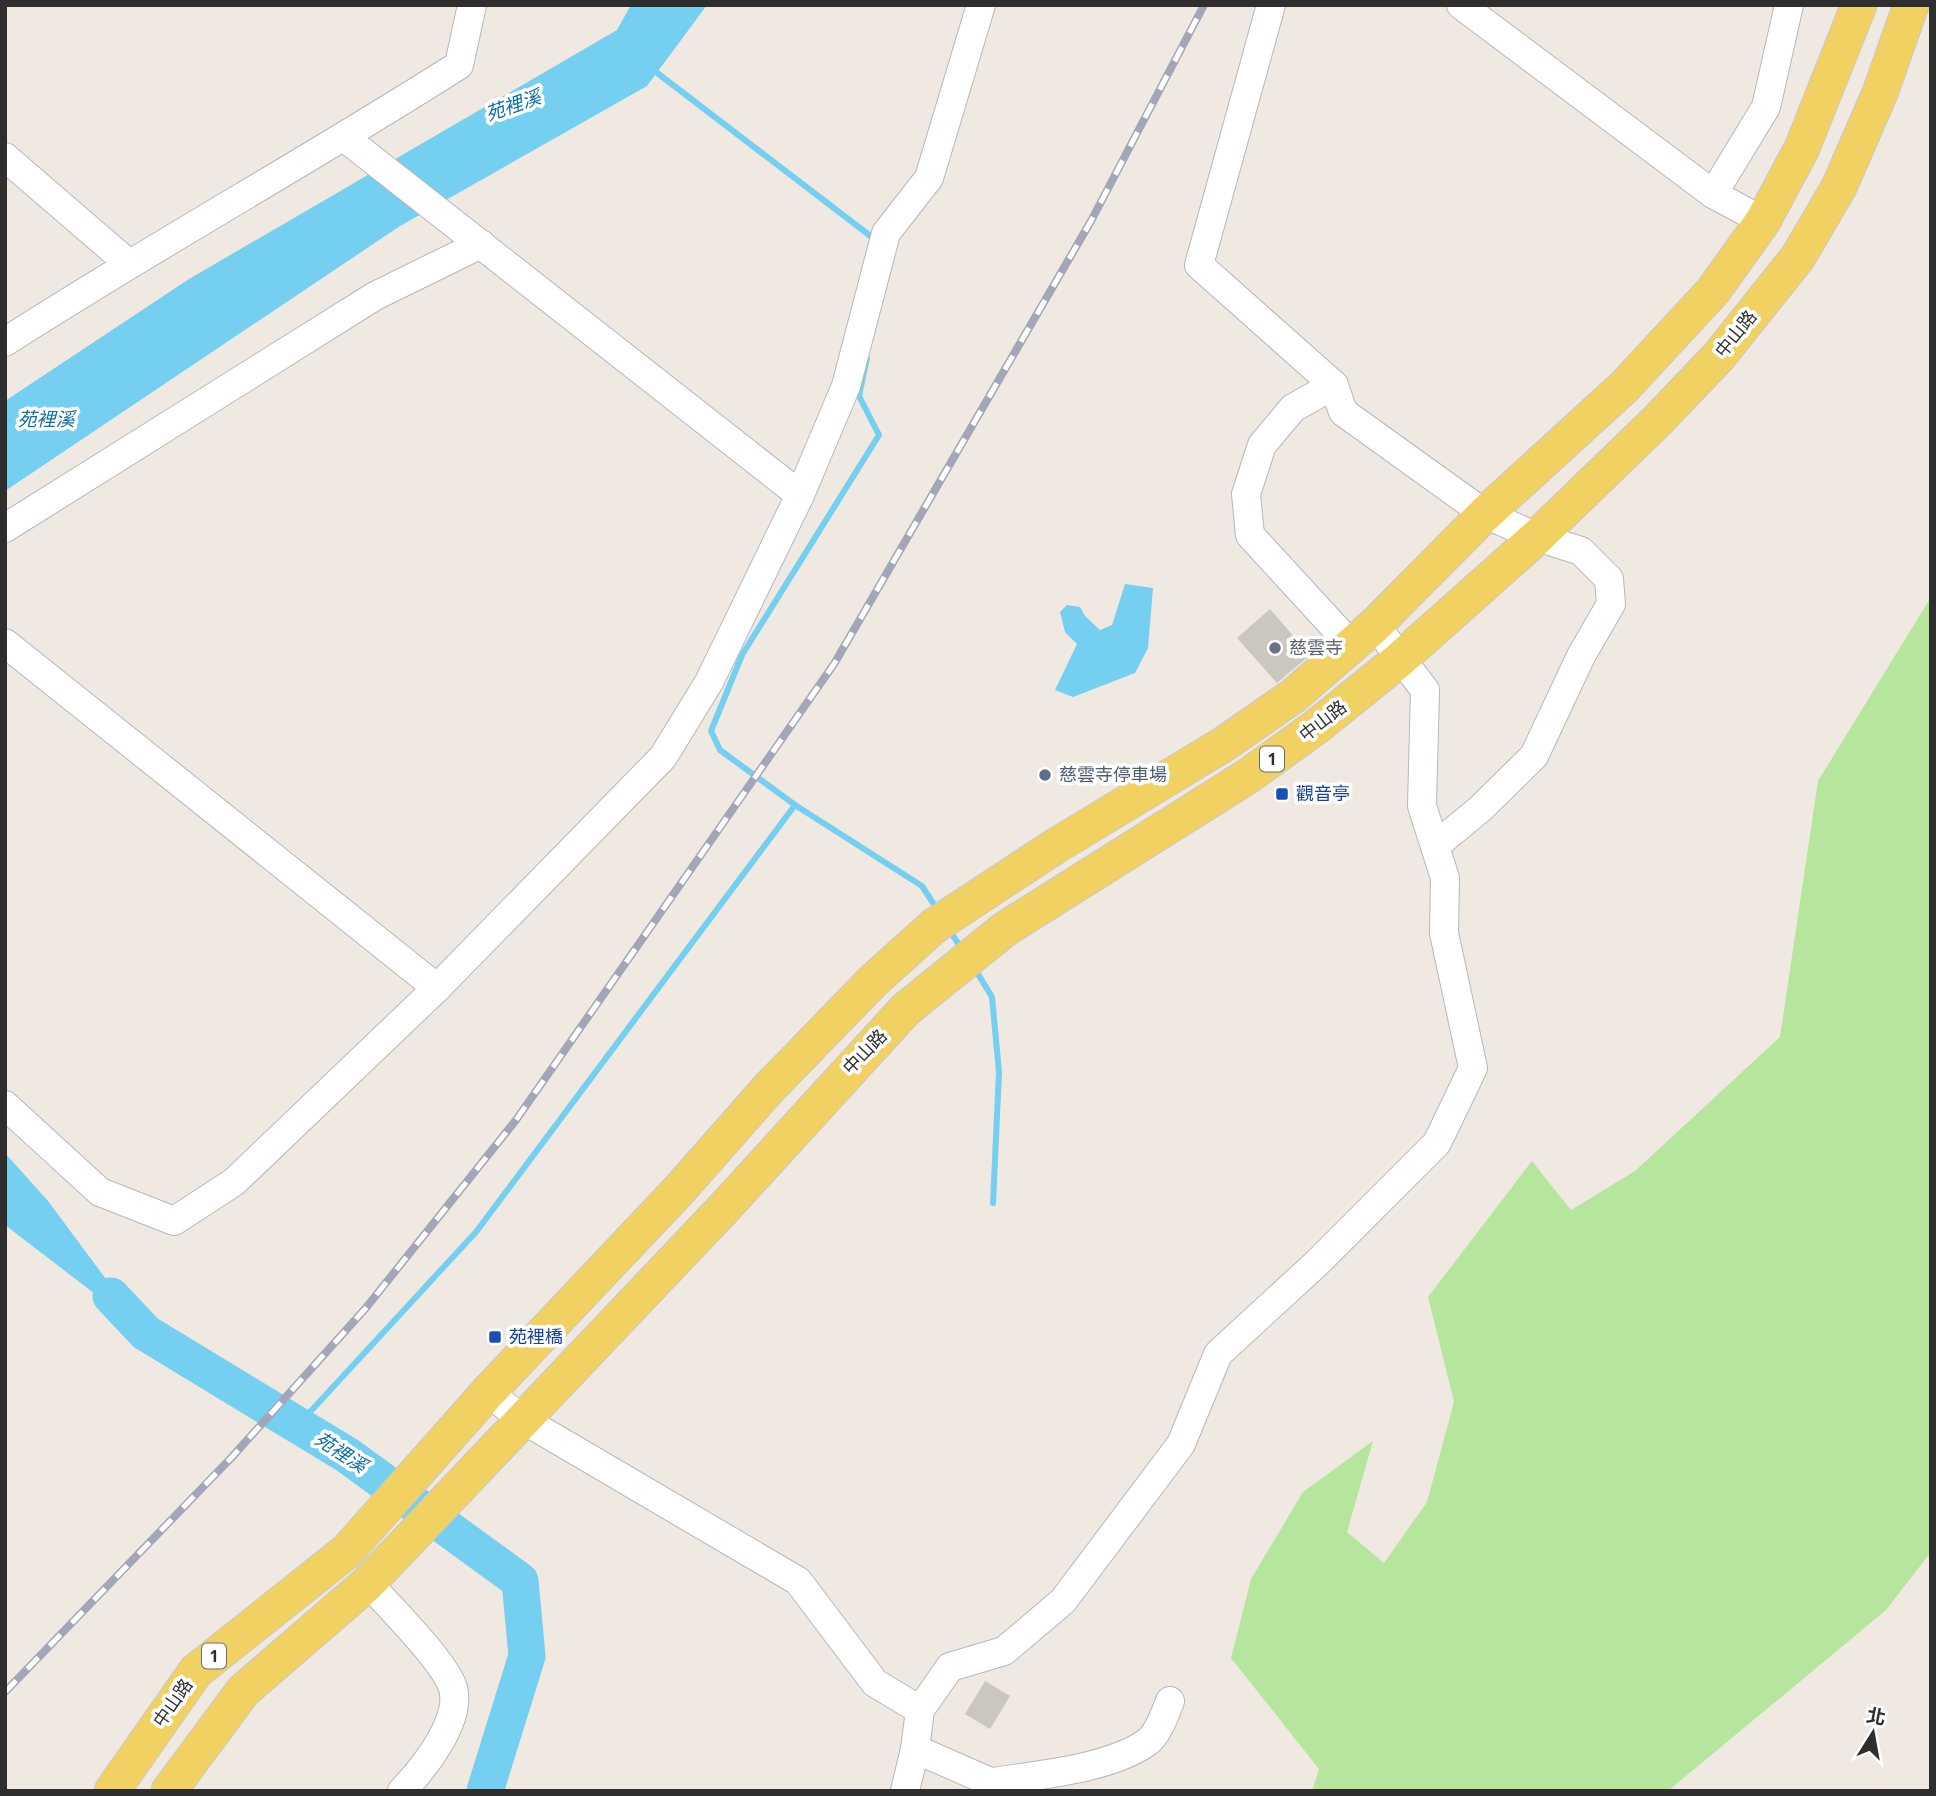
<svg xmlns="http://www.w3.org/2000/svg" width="1936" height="1796" font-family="'Noto Sans','Noto Sans TC',sans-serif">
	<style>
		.green { fill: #b6e59e }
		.water { fill: #75cff0 }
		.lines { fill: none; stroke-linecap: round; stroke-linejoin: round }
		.stream { stroke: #75cff0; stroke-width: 6 }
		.river { stroke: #75cff0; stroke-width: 37 }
		.building { fill: #cbc7bf }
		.minor-casing { stroke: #b4b7c1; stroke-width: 30 }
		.major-casing { stroke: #c9c9c9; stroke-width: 37 }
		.minor { stroke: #fff; stroke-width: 28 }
		.major { stroke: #f2d163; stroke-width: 35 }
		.rail-casing { stroke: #a3a6b8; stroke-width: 8 }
		.rail { stroke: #fff; stroke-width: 5; stroke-dasharray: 16; stroke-linecap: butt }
		.worship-dot { fill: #6b7280; stroke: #fff; stroke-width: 2.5 }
		.service-dot { fill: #5c6f8a; stroke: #fff; stroke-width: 2.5 }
		.transit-dot { fill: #1a4fb4; stroke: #fff; stroke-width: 2.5 }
		.labels { text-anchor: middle; stroke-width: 7; stroke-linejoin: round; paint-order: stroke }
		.shield { fill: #fff; stroke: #6d6d6d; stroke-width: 2 }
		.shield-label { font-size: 16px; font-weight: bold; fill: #2e2e2e }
		.street-label { font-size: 18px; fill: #2e2e2e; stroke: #fff }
		.worship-label { font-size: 18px; fill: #5b616d; stroke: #fff; text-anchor: start }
		.service-label { font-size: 18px; fill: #4e5e75; stroke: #fff; text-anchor: start }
		.transit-label { font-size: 18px; fill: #164399; stroke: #fff; text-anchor: start }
		.water-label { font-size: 19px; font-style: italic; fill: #0d6fa3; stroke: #fff }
	</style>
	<rect width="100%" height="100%" fill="#efe9e1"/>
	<path class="green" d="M1931,597V1552L1886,1610L1668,1791H1312L1319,1769L1231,1658L1251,1579L1303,1492L1373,1441L1347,1532L1384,1563L1427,1502L1454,1402L1428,1297L1532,1161L1571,1210L1635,1171L1780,1037L1818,781Z"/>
	<g class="water">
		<path d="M631,5H707L647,86L400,226L5,491V401L189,279L617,30Z"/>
		<path d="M1125,584L1153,588L1148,648L1135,673L1073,697L1055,690L1077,644L1065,632L1060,612L1067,605L1080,607L1085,616L1100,630L1112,625Z"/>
		<path d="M5,1153L48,1201L146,1333L5,1225Z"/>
	</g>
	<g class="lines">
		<g class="stream">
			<path d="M652,69L877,241"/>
			<path d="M795,805L720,750L711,731L742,655L879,435L859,396L867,358"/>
			<path d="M948,928L963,951"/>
			<path d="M975,969L992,997L999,1072L993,1203"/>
			<path d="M298,1425L476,1232L795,805L922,886L937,909"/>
		</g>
		<path class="river" d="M111,1296L146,1333L347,1455L520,1581L527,1656L485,1791"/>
	</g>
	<g class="building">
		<path d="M1270,609L1310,655L1277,683L1237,638Z"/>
		<path d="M985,1681L1010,1696L990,1729L965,1714Z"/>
	</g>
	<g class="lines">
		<defs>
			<g id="minor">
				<path d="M1271,5L1199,265L1334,385L1343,412L1485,514L1537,537L1581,551L1609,579L1611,604L1581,656L1534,756L1480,809L1435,846"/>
				<path d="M1461,5L1713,194L1763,221"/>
				<path d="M345,138L800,495"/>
				<path d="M5,157L128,263"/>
				<path d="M1713,194L1766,107L1789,5"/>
				<path d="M5,342C154,246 310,160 459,65L472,5"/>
				<path d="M1334,385L1293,408L1262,445L1246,494L1250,535L1351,645"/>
				<path d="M5,528L375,296L481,244"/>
				<path d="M5,643L437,988"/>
				<path d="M5,1105L100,1192L174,1221L234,1182L437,988L663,757L709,682L800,495L846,386L886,233L929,178L981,5"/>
				<path d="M488,1392L522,1419L798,1581L875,1683L920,1710"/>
				<path d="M368,1583C388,1605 445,1662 453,1688C462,1721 423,1769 402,1791"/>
				<path d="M915,1749L995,1784V1791"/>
				<path d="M993,1782C1038,1775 1108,1769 1146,1743C1158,1735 1165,1714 1170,1701"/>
				<path d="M905,1791L915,1749L920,1710L950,1667L1004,1651L1063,1601L1181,1444L1218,1354L1317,1263L1437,1143L1473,1068L1444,933L1445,878L1422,806L1425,690L1375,625"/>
			</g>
			<g id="major">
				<path d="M112,1791L196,1671L347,1551L488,1392L680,1189L768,1089L873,981L934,926L1054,847L1224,744L1293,696L1375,625L1485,514L1624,387L1713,291L1763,221L1802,148L1859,5"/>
				<path d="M169,1791L243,1691L368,1583L725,1207L905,1010L1005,929L1248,776L1316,727L1399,660L1537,537L1657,421L1719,356L1798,257L1839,187L1880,93L1911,5"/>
			</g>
		</defs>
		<use href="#minor" class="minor-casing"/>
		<use href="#major" class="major-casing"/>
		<use href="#minor" class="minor"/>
		<use href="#major" class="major"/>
		<defs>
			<path id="rail" d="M5,1692L231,1458L365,1309L516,1120L834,664L1091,221L1204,5"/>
		</defs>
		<use href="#rail" class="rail-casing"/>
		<use href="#rail" class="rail"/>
	</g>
	<circle class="worship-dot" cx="1275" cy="648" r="7"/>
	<circle class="service-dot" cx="1045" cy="775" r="7"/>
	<g class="transit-dot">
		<rect x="1275" y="787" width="14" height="14" rx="3.5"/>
		<rect x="488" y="1330" width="14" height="14" rx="3.5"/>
	</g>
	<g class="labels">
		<g class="shield">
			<rect x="1260" y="746.5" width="24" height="25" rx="5"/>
			<rect x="202" y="1643.5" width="24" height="25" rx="5"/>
		</g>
		<g class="shield-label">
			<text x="1272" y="765">1</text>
			<text x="214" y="1662">1</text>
		</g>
		<g class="street-label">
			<text transform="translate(1736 334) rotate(-51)" y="6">中山路</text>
			<text transform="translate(1323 721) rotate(-38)" y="6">中山路</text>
			<text transform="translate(865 1052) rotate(-46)" y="6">中山路</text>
			<text transform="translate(173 1703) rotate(-55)" y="6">中山路</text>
		</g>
		<g class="worship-label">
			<text x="1289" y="654">慈雲寺</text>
		</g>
		<g class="service-label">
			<text x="1059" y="781">慈雲寺停車場</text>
		</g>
		<g class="transit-label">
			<text x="1296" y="800">觀音亭</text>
			<text x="509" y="1343">苑裡橋</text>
		</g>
		<g class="water-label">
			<text transform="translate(513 105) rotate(-19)" y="7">苑裡溪</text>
			<text x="46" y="426">苑裡溪</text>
			<text transform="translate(341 1452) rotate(33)" y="7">苑裡溪</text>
		</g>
	</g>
	<rect width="1936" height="1796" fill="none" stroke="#2e2e2e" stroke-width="14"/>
	<g transform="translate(1873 1733) rotate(11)" stroke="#ffffff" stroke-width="5" paint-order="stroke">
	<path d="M0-5L12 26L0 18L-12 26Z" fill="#2e2e2e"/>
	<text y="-10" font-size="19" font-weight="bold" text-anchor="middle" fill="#2e2e2e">北</text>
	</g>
</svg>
